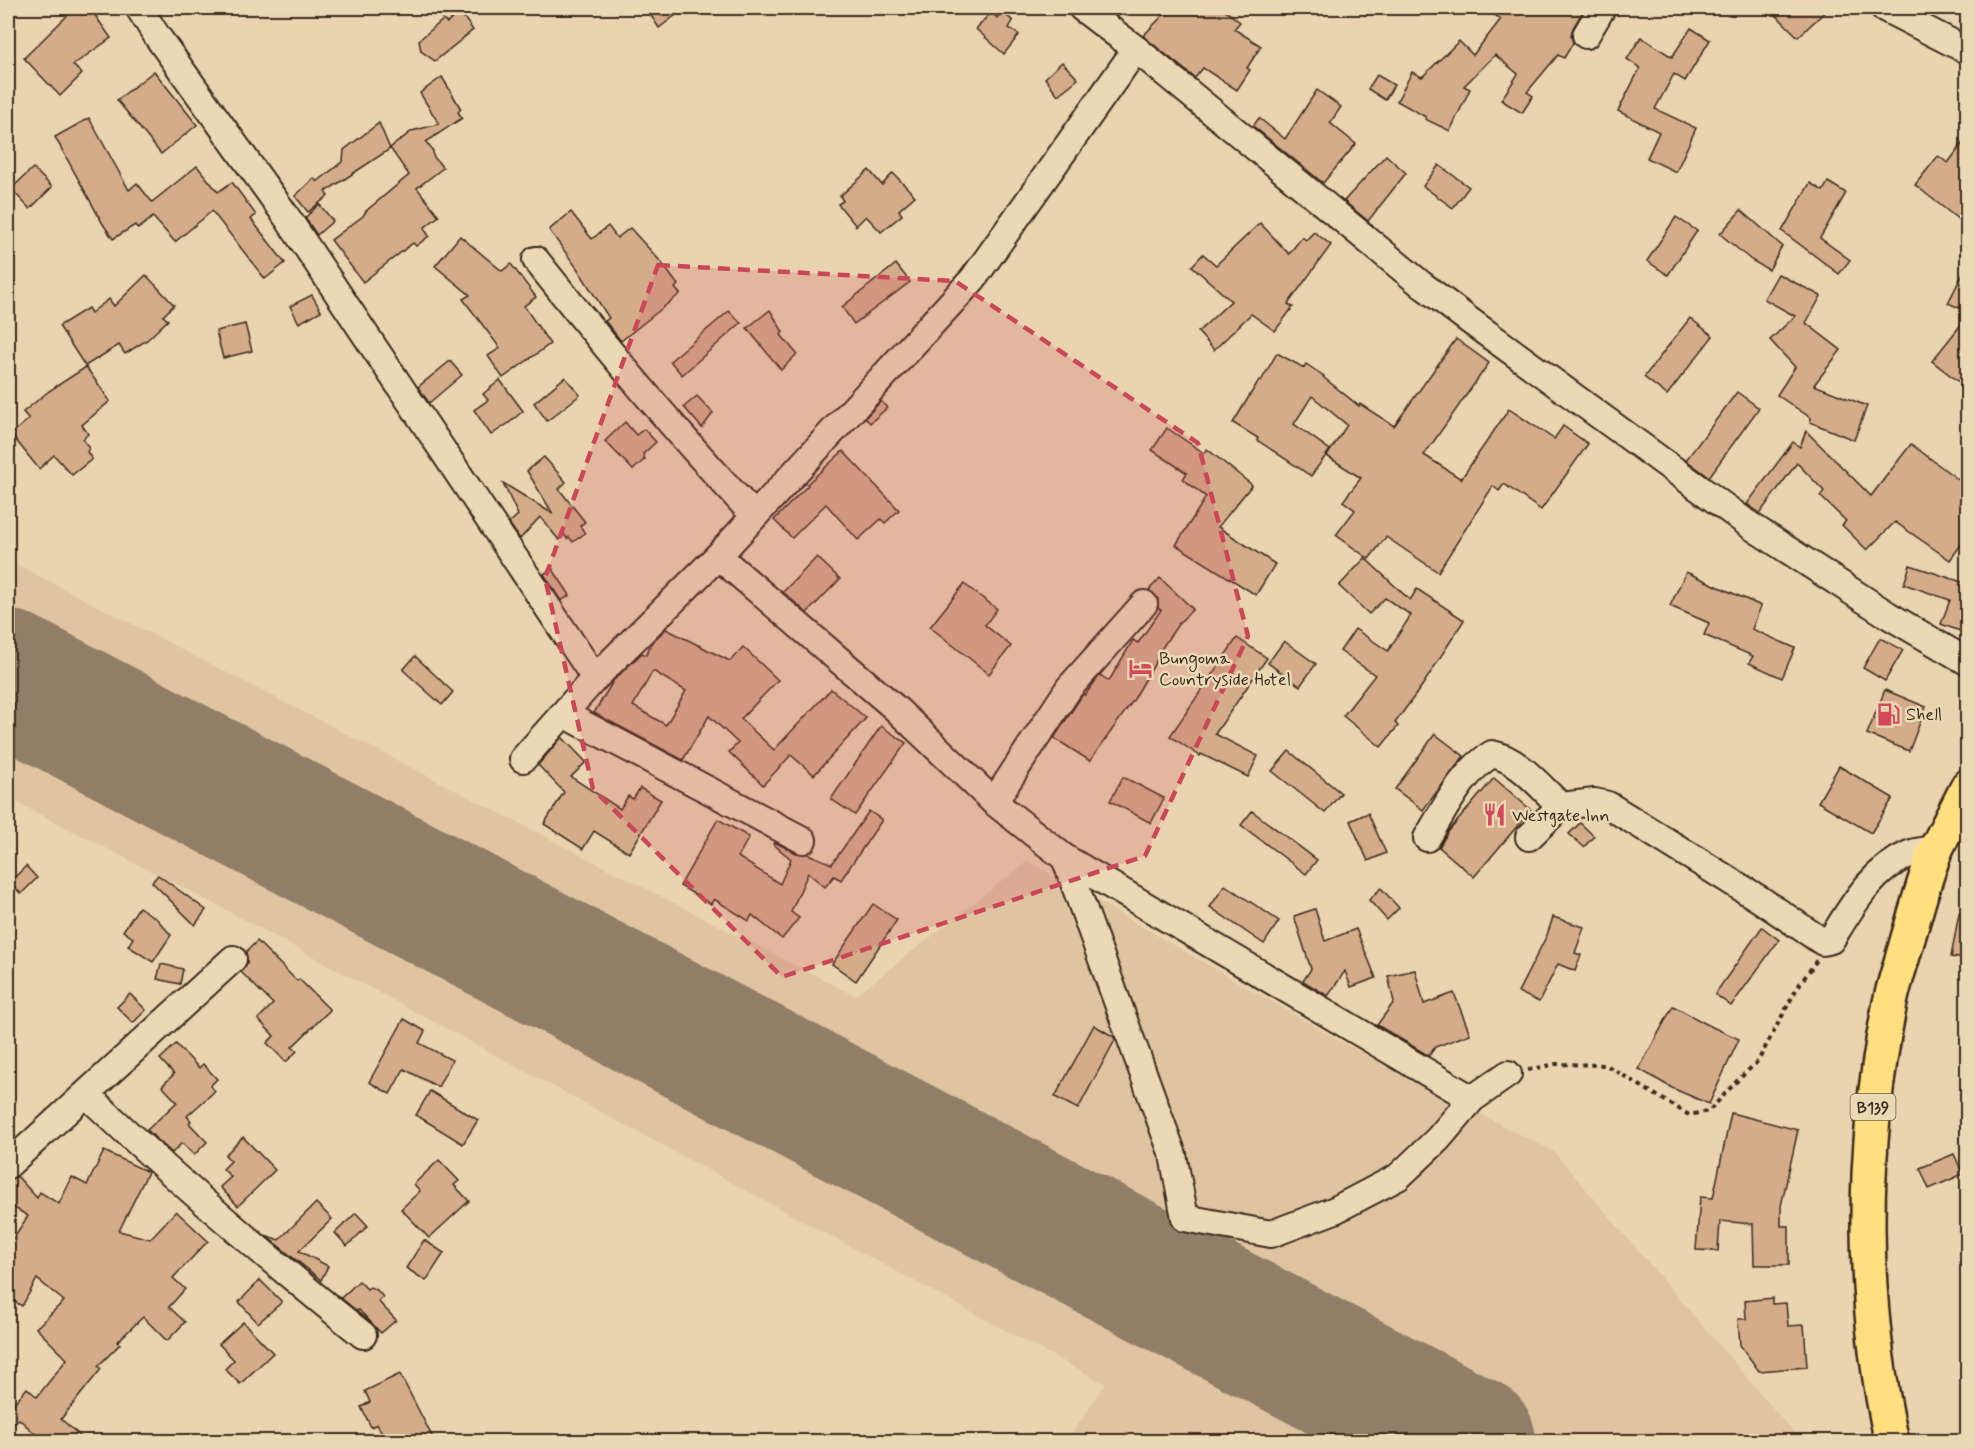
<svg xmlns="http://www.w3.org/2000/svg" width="1975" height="1449" font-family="Mynerve,sans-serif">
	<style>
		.built { fill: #e0c4a1 }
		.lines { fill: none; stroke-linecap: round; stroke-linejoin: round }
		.runway { stroke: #927e66; stroke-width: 134 }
		.building { fill: #d4ac89; stroke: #3b2a1e; stroke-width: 1.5; fill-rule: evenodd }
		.minor-casing { stroke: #3b2a1e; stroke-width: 30 }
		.major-casing { stroke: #3b2a1e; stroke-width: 38 }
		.path { stroke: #3b2a1e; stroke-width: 4; stroke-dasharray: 4.5 4.5; stroke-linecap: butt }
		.minor { stroke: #ebd9b6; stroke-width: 26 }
		.major { stroke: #ffdf80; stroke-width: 33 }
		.marked { fill: #ca4758; fill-opacity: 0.2; stroke: #ca4758; stroke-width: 4.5; stroke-dasharray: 12 8; stroke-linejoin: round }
		.labels { text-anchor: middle; stroke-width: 5; stroke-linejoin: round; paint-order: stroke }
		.shield { fill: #ebd9b6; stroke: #705e4c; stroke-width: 1.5 }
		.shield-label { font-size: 16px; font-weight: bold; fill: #3b2a1e }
		.poi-label { font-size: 18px; fill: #3b2a1e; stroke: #ebd9b6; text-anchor: start }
	</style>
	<rect width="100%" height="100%" fill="#ead3af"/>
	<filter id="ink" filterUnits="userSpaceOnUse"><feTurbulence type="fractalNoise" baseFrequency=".0167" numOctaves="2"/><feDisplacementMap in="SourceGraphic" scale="12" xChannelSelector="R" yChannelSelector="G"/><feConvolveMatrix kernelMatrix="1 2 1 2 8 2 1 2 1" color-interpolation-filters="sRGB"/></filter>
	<g filter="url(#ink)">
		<path class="built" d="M8,560L855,996L1028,861L1349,1046L1554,1152L1801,1441H1067L1105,1384L217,905L8,798Z"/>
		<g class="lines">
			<path class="runway" d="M8,677L1469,1442"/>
		</g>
		<g class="building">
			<path d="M75,8H90L111,38L73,65L82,74L60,96L24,58Z"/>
			<path d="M646,8H685L659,28Z"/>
			<path d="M1170,8H1222L1240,22L1234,29L1261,46L1247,68L1250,70L1237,90L1203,68L1195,78L1143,36Z"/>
			<path d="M1483,8H1585L1573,28L1571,35L1573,43L1564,58L1558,55L1527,92L1533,96L1522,113L1501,100L1518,74L1495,55L1464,86L1470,89L1450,131L1425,119L1426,117L1397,101L1412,72L1422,77L1459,41L1473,55L1501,19Z"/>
			<path d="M1769,8H1829L1798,37Z"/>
			<path d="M460,12L473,30L435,61L421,51L419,40L443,20L447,23Z"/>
			<path d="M991,12L997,18L1002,12L1013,21L1009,28L1019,35L1004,54L976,29Z"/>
			<path d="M1691,28L1710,40L1685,81L1674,74L1655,109L1696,128L1676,172L1647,158L1659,132L1618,111L1640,68L1627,59L1641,37L1672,57Z"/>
			<path d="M1062,62L1078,79L1058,95L1045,78Z"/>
			<path d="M154,71L197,125L161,154L117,100Z"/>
			<path d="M1377,75L1394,85L1385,100L1368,89Z"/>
			<path d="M442,77L461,109L458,112L462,118L426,142L433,151V156L443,168L417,188L439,216L424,228L429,236L416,246L413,243L363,282L331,240L363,216L366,211L409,175L390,148L412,131L439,124L420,93Z"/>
			<path d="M1317,90L1341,107L1330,123L1356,144L1323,183L1253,126L1259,118L1285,139Z"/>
			<path d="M89,118L129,190L137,183L152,202L197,166L218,192L232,182L256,215L251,219L285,263L265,279L212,211L175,242L153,217L138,229L135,225L113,239L103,224L55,137Z"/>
			<path d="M379,123L390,149L325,192L328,196L308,212L295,196L314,178L317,182L343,161L344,150Z"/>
			<path d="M1968,136V227L1915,185L1938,156L1948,163Z"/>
			<path d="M1386,155L1406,173L1368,221L1344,201Z"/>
			<path d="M1439,165L1469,187L1453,208L1423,186Z"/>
			<path d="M33,168L52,187L30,209L11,189Z"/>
			<path d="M869,170L882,185L893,173L915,196L899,210L902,215L881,232L866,216L856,226L838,204L843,201L840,196Z"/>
			<path d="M1828,182L1846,193L1820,238L1850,260L1839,274L1782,231L1810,183L1823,191Z"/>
			<path d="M319,204L333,221L317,235L305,218Z"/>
			<path d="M1741,210L1782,246L1769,270L1751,260L1720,234Z"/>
			<path d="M571,212L592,239L608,226L617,238L630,228L661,262L678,285L675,288L680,294L621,341L605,321L609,318L577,268L549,230Z"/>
			<path d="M1676,217L1697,231L1668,275L1647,261Z"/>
			<path d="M1260,223L1289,254L1302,237L1306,240L1314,232L1331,245L1288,304L1293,307L1275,331L1251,314L1214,350L1198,332L1231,301L1192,266L1203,254L1216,265Z"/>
			<path d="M460,236L502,271L511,264L536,297L524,306L550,344L503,378L488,356L500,348L463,299L470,295L435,266Z"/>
			<path d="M1968,263V312L1948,303Z"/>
			<path d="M896,264L910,282L854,324L842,307Z"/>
			<path d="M1778,274L1821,296L1806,323L1841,350L1814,385L1867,406L1854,440L1810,422L1811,418L1777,395L1795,367L1770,340L1795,316L1764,299Z"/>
			<path d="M146,275L174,305L163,316L168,320L147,340L125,354L119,345L85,366L59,326L88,308L91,313L109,299L114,306Z"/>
			<path d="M312,295L321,311L299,323L290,306Z"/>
			<path d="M770,310L783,332L781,335L797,354L781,370L747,328Z"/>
			<path d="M729,311L741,323L682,375L670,361Z"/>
			<path d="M1968,316V389L1932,361Z"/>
			<path d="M1690,318L1713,336L1667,395L1644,377Z"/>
			<path d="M245,324L252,351L223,358L216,331Z"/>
			<path d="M1456,339L1489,363L1424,455L1461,479L1509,409L1554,439L1563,426L1588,444L1541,510L1504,484L1499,491L1493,486L1438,572L1386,537L1369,559L1336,535L1355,510L1343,501L1361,478L1327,456L1347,425L1312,396L1294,424L1330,450L1311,476L1257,440L1258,438L1233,423L1259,380L1261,381L1277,353L1304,368L1306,364L1324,376L1323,377L1359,406L1360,404L1394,426Z"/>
			<path d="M450,361L462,375L429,403L418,387Z"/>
			<path d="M86,367L110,401L82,425L88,434L83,439L89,448L87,452L92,459L72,475L54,455L39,469L11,434L29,419L23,412L49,391Z"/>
			<path d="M565,377L580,395L547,421L534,403Z"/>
			<path d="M500,380L523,411L509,423L491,435L474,410L488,400L483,394Z"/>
			<path d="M1737,392L1759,408L1709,477L1686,460Z"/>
			<path d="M697,396L713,413L702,428L684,407Z"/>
			<path d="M881,401L887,408L870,423L865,418Z"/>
			<path d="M625,422L636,435L644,429L656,442L643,454L645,459L633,470L605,441Z"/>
			<path d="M1167,428L1204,453L1207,449L1252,485L1218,527L1275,564L1256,595L1176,545L1206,497L1183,479L1187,473L1152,450Z"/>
			<path d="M1806,431L1871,496L1911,444L1968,487V535L1950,560L1895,522L1867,550L1842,525L1846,521L1820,496L1824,491L1797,463L1760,513L1747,504L1793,442L1800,447Z"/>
			<path d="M843,451L899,510L885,523L881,519L858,540L826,504L792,538L774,520L808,485L807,484Z"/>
			<path d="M544,457L566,482L559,489L585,522L580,526L585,533L573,542L569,537L567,539L564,534L559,540L540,517L520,539L509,523L518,515L503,483L553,514L527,471Z"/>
			<path d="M817,557L840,579L807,613L783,592Z"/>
			<path d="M1365,558L1410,600L1417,589L1464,620L1424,683L1395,723L1398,726L1381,747L1343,716L1375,675L1340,651L1355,629L1388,651L1411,615L1385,598L1369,614L1339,586Z"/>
			<path d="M1910,565L1968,584V634L1941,624L1950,600L1904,584Z"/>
			<path d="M552,568L570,595L561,601L544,574Z"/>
			<path d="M1686,572L1761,606L1752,629L1795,648L1782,678L1749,663L1753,656L1704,635L1709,623L1670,606Z"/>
			<path d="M1160,578L1193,609L1179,623L1157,655L1159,656L1134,699L1090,761L1054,738L1081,697L1084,694L1085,695L1100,675L1109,681L1133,640L1138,643L1161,610L1158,608V599L1149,590Z"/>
			<path d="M964,584L997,609L985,625L1011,646L989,674L930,627Z"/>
			<path d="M666,629L730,661L743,647L778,680L741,719L774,750L831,689L866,718L814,775L791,755L763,785L729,752L738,743L709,716L683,760L594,713L613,681L642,653L646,655L652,642ZM653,671L686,691L666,725L633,706Z"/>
			<path d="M1237,638L1267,658L1215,734L1258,756L1248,777L1201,754L1200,756L1170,736Z"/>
			<path d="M1880,638L1903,650L1885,681L1863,668Z"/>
			<path d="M1284,641L1316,664L1300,686L1268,663Z"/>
			<path d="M415,656L453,692L442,705L403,670Z"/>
			<path d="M1885,690L1926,707L1909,751L1867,734Z"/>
			<path d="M881,726L906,743L855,815L831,799Z"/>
			<path d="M1435,734L1464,756L1423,810L1395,789Z"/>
			<path d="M562,737L586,762L571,777L620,809L628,796L633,799L640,788L661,800L629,853L594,831L583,849L544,824L564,792L538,765Z"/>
			<path d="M1289,751L1341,793L1325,813L1272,771Z"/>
			<path d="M1839,766L1893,798L1871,833L1818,802Z"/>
			<path d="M1123,777L1164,798L1151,823L1110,801Z"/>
			<path d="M1494,778L1531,810L1474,877L1439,847L1448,832Z"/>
			<path d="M869,811L882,820L841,880L834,876L825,887L808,873L791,912L799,918L782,939L752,915L749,921L714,899L711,904L680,886L718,819L749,837L738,857L780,884L791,859L773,844L774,842L796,853L808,854L832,864Z"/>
			<path d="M1252,811L1317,860L1306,874L1241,825Z"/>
			<path d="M1368,813L1386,853L1368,861L1350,821Z"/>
			<path d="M1580,823L1594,836L1584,847L1569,834Z"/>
			<path d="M26,866L37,878L21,894L10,882Z"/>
			<path d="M158,875L206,910L195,925L152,882Z"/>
			<path d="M1225,885L1279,921L1264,944L1210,907Z"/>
			<path d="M1381,888L1399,908L1387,920L1369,900Z"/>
			<path d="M873,904L897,920L856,981L832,964Z"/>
			<path d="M139,907L157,919L171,935L153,962L128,946L133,938L123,931Z"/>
			<path d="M1315,909L1325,941L1356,929L1376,978L1351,987L1345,971L1328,996L1303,981L1311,969L1294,916Z"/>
			<path d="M1959,913H1968V959L1951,957Z"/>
			<path d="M1553,917L1584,927L1575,953L1581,955L1575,971L1558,964L1539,1002L1518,992L1547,935Z"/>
			<path d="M1762,927L1779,940L1731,1006L1715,994Z"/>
			<path d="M257,941L297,981L299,979L330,1010L292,1047L297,1051L286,1062L267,1043L274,1036L258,1019L273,1004L241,972L247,963L246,952Z"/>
			<path d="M161,964L183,969L180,984L157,979Z"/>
			<path d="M1415,970L1424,1004L1454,993L1470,1034L1435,1047L1429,1056L1377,1025L1394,1002L1388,976Z"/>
			<path d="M130,994L146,1010L133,1023L117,1007Z"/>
			<path d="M1673,1006L1710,1026L1739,1039L1709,1104L1672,1088L1639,1069Z"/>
			<path d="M404,1019L425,1031L419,1043L452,1060L438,1087L404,1069L390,1094L369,1082Z"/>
			<path d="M1094,1025L1114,1037L1115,1040L1078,1109L1055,1097Z"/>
			<path d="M176,1044L199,1068L203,1064L217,1079L210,1086L215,1091L187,1116L191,1121L189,1123L207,1142L194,1155L182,1143L172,1153L147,1130L177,1102L162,1086L174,1074L160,1059Z"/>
			<path d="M430,1091L478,1120L463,1144L416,1115Z"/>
			<path d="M1731,1113L1798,1130L1781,1206V1226H1789V1265H1754L1753,1224L1720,1221L1718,1251L1696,1250L1700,1197L1713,1198Z"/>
			<path d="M243,1137L275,1170L238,1206L220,1187L231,1177L223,1169L231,1161L225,1155Z"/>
			<path d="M104,1151L148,1172L119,1231L150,1239L176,1211L208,1241L173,1278L185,1289L169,1307L185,1322L167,1341L143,1317L117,1342L120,1344L98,1366L101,1369L61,1419L87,1442H44L19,1419L8,1429V1410L27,1388L37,1397L67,1359L36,1328L64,1301L37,1279L22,1306L8,1298V1246L28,1216L8,1204V1180L17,1176L37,1198L40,1192L59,1204L72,1177L87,1185Z"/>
			<path d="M1954,1154L1963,1174L1929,1189L1920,1168Z"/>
			<path d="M439,1160L459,1181L454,1185L469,1201L429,1238L401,1209L420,1191L414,1184Z"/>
			<path d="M316,1203L332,1219L299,1251L328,1266L321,1280L265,1235L279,1240Z"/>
			<path d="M356,1213L368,1226L347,1246L335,1233Z"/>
			<path d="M424,1240L444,1253L426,1281L406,1268Z"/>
			<path d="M260,1280L282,1302L258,1323L239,1302Z"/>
			<path d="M359,1281L367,1289L370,1287L377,1290L383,1297L378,1301L396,1320L381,1333L359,1310L357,1311L341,1298Z"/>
			<path d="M1772,1298V1304L1786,1303L1788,1326L1804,1325L1807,1367L1759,1371L1740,1345L1738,1319H1746L1745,1301Z"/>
			<path d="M243,1322L273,1353L240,1384L225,1369L234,1360L219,1344Z"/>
			<path d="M400,1374L435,1442H386L377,1424L371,1427L361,1407L370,1402L365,1391Z"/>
		</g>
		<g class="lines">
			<defs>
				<g id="minor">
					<path d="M139,8L157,36L284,213L595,678"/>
					<path d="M1082,8L1136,49"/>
					<path d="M1884,8L1968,51"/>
					<path d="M1586,35L1602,8"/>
					<path d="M536,260C606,348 677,434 754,515"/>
					<path d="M718,556L895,708L994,802L1069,688L1144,604"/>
					<path d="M564,714L803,840"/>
					<path d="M523,759L595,678L718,556L973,279L1136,49L1421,284L1470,321L1751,526L1888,615L1968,662"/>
					<path d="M994,802L1065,858L1472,1099"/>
					<path d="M1529,837L1561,806L1595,802L1608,805L1761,900L1823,942L1831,940C1852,906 1871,871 1909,854C1918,851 1928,850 1937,848"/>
					<path d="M1427,838C1445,809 1462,772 1492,754C1519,759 1541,788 1561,806"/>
					<path d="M1065,858L1173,1155L1185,1218L1271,1234L1335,1210L1398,1177L1438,1139L1472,1099L1508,1074"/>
					<path d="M86,1094C175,1179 267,1258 363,1335"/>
					<path d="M8,1165L233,959"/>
				</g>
				<path id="major" d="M1892,1442C1860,1300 1861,1151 1889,1008C1893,985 1902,961 1908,938C1917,908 1925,876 1937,847C1947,827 1958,806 1968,786"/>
			</defs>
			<use href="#minor" class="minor-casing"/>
			<use href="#major" class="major-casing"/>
			<path class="path" d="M1528,1070L1556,1064L1606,1065L1689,1115L1709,1111L1736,1082L1758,1061L1797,988L1817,960"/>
			<use href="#minor" class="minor"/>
			<use href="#major" class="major"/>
		</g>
	</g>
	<path class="marked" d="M658,265L955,281L1198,443L1248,636L1145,856L782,977L593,789L545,578Z"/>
	<defs>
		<symbol id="hotel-bare" viewBox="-9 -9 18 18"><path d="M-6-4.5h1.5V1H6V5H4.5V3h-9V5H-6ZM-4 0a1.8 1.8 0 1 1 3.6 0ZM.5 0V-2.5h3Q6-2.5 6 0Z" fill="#d1495b" stroke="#ebd9b6" stroke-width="2.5" paint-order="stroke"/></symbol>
		<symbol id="fuel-bare" viewBox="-9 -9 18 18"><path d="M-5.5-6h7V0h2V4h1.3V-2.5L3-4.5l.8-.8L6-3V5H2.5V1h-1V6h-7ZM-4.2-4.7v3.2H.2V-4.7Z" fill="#d1495b" stroke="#ebd9b6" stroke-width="2.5" paint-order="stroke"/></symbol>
		<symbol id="restaurant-bare" viewBox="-9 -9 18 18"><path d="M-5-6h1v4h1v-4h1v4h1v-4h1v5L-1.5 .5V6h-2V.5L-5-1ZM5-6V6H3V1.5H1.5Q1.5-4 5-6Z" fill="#d1495b" stroke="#ebd9b6" stroke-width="2.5" paint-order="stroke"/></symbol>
	</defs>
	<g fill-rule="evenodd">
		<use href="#hotel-bare" x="1124" y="652" width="33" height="33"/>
		<use href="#fuel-bare" x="1872" y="698" width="33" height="33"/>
		<use href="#restaurant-bare" x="1478" y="798" width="33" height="33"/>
	</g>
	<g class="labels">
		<rect class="shield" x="1850.5" y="1094" width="45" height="26" rx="4.5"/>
		<g class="shield-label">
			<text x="1873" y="1113">B139</text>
		</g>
		<g class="poi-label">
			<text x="1159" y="664">Bungoma<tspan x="1159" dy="21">Countryside Hotel</tspan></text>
			<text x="1906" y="720">Shell</text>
			<text x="1512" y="821">Westgate Inn</text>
		</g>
	</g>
	<rect width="1975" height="1449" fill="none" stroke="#ebd9b6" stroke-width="30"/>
	<rect x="15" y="15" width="1945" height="1419" fill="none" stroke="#3b2a1e" stroke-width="2" filter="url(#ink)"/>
</svg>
